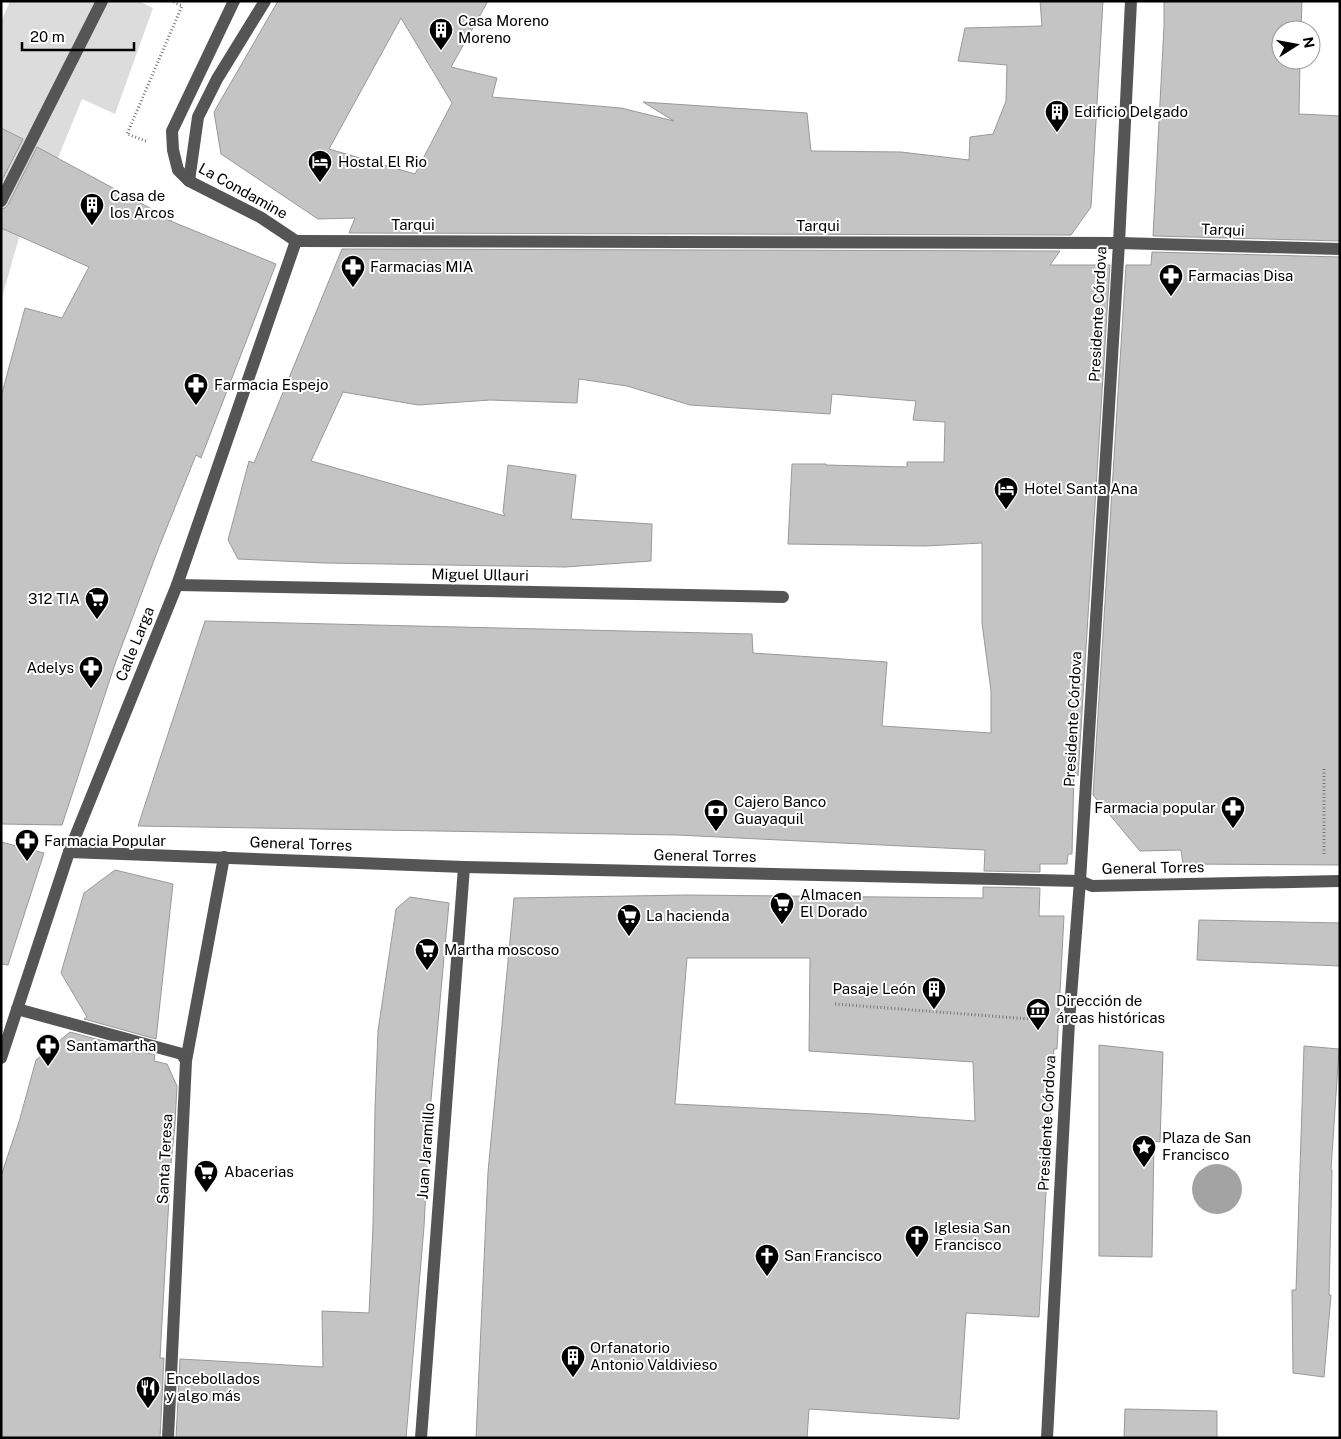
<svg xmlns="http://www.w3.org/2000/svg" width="1341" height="1439" font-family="'Public Sans',sans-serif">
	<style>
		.green { fill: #dcdcdc }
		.water { fill: #a3a3a3 }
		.building { fill: #c4c4c4; stroke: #999; fill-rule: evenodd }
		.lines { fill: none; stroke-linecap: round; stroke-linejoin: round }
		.path { stroke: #777; stroke-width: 3; stroke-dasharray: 1 2.5; stroke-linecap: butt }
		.minor { stroke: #555; stroke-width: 12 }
		.labels { text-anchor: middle; stroke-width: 4; stroke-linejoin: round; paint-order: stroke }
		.poi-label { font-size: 15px; fill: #000; stroke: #fff; text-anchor: start }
		.street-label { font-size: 15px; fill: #000; stroke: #fff }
	</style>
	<rect width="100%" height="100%" fill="#fff"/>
	<path class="green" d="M10,1H139L153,8L115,114L82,99L58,158L22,227L1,301V22Z"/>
	<circle class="water" cx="1217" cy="1189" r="25"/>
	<g class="building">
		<path d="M278,1H488L451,67L497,78L492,97L621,108L674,121L643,102L807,113L811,151L901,152L969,160L970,137L993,134L1006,101L1007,65L958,61L965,28L1042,26L1040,1H1103L1091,207L1071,235L349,233L355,218L318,219L221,154L214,112ZM401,18L452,103L415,174L329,149Z"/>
		<path d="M1164,1H1302L1301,30H1281V60H1300L1299,114L1340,116V241L1153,236L1164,26Z"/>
		<path d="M1,128L23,139L1,182Z"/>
		<path d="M37,147L172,220H168L276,264L201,458L196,455L159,547L115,664L62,825L1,824V397L25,308L62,318L89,267L1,228V209L5,208L8,205Z"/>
		<path d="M342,249L1060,251L1050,265H1110L1078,776L1074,771L1072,854H1068L1067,864H1040V872L984,871L985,850L677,835L138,826L205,621L752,634L753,653L887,662L882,726L991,733V691L982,623V543L925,546L788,544L792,464H826V465L907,467V462H944L945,422L913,420L916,401L832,394L830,414L690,405L627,386L579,379L577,403L490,400L418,405L343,392L311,461L505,516L503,512L508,465L576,475L571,519L652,524L651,561L565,567L324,563L238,559L228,540L249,461L254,463Z"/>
		<path d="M1152,252L1340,257V865L1183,864L1181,850L1140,851L1093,795L1126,265H1151Z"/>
		<path d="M1,842L44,853L8,965L1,964Z"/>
		<path d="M115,870L173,884L156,1039L84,1019L87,1017L61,973L84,893Z"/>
		<path d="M983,887L1040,888L1039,916H1064L1057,1049H1054L1039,1317L966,1313L959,1419L809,1409L807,1438H476L488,1172L514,898L686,895L983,898ZM687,958H810L809,1051L973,1062L975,1121L875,1114L675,1104Z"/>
		<path d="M410,897L449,903L430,1111L424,1227L406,1438H176L180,1359L323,1367L322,1311L369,1313L373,1226L375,1109L378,1031L396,909Z"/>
		<path d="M1199,920L1340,923V966L1197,960Z"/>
		<path d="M70,1032L155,1055L154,1061L167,1064L177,1086L175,1124L171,1163L160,1358H164L160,1438H1V1176L19,1122L36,1060Z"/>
		<path d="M1099,1045L1163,1052L1160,1142L1154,1141L1152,1257L1099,1256Z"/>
		<path d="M1304,1046L1339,1049L1331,1170H1332L1329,1295H1331L1324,1377L1293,1373L1292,1290H1296Z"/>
		<path d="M1125,1409L1217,1411V1438H1124Z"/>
	</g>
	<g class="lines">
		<g class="path">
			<path d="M146,141L127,134L182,6L172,1"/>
			<path d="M1324,769V856"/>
			<path d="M835,1004L1043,1020"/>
		</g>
		<g class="minor">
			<path d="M234,1L172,131L173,150L178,170L189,181L260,217L296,241"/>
			<path d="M189,181L198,117L217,79L265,1"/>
			<path d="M1,201L102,1"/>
			<path d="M296,241L1119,243L1340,249"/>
			<path d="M177,585L783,597"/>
			<path d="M69,852L464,867L1080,881L1092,886L1340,881"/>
			<path d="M17,1009L182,1054L186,1061L168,1438"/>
			<path d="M1,1058L69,852L177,585L296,241"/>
			<path d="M186,1061L224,857"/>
			<path d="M421,1438L464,867"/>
			<path d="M1047,1438L1069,1022L1080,881L1119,243L1131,1"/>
		</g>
	</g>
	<defs>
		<symbol id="building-pin" viewBox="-11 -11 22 30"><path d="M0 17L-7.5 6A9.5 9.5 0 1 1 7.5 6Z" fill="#000" stroke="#fff"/><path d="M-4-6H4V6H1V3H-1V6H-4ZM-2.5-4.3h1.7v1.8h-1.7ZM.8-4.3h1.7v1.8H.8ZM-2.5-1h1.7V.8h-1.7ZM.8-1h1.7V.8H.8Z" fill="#fff"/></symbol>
		<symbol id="hotel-pin" viewBox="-11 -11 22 30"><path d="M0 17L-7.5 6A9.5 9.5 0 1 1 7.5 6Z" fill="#000" stroke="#fff"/><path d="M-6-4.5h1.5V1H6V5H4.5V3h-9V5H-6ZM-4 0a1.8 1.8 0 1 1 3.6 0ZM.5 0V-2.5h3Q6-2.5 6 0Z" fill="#fff"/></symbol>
		<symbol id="pharmacy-pin" viewBox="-11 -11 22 30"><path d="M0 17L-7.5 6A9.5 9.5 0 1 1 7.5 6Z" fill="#000" stroke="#fff"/><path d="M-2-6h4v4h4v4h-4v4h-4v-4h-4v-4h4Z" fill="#fff"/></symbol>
		<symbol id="supermarket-pin" viewBox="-11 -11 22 30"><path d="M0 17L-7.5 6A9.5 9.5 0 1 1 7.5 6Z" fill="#000" stroke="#fff"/><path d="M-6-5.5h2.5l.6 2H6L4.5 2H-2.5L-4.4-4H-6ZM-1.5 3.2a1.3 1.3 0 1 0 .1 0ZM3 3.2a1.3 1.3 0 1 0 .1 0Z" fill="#fff"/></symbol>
		<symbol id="bank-pin" viewBox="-11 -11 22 30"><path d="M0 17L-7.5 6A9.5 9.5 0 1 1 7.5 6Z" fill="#000" stroke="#fff"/><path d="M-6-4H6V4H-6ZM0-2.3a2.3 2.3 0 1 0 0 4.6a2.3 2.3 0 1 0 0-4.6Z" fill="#fff"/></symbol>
		<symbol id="museum-pin" viewBox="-11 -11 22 30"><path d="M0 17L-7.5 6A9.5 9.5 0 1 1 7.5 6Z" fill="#000" stroke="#fff"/><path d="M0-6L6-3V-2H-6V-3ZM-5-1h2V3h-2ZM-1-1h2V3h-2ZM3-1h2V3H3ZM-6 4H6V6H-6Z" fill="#fff"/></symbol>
		<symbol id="sight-pin" viewBox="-11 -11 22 30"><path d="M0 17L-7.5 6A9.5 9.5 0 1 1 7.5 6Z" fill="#000" stroke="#fff"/><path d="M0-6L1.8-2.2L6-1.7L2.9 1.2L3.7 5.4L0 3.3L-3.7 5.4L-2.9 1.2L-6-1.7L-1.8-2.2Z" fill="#fff"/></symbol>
		<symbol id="church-pin" viewBox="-11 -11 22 30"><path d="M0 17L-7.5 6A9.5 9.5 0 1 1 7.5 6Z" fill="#000" stroke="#fff"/><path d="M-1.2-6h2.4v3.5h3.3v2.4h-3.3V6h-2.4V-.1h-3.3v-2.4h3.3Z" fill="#fff"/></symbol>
		<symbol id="restaurant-pin" viewBox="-11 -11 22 30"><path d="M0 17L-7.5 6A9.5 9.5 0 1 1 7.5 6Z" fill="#000" stroke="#fff"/><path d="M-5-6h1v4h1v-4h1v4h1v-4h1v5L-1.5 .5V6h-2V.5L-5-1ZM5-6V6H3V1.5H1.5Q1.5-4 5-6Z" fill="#fff"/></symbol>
	</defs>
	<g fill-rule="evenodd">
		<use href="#building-pin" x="427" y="16" width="28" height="38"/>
		<use href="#building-pin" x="1043" y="98" width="28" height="38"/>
		<use href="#hotel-pin" x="306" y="148" width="28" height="38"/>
		<use href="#building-pin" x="78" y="191" width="28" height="38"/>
		<use href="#pharmacy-pin" x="339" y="253" width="28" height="38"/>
		<use href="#pharmacy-pin" x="1157" y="262" width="28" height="38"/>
		<use href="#pharmacy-pin" x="182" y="371" width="28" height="38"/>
		<use href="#hotel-pin" x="992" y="475" width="28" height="38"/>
		<use href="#supermarket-pin" x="83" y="585" width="28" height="38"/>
		<use href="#pharmacy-pin" x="77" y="654" width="28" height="38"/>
		<use href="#pharmacy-pin" x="1219" y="794" width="28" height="38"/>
		<use href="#bank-pin" x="702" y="797" width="28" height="38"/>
		<use href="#pharmacy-pin" x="13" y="827" width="28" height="38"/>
		<use href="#supermarket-pin" x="768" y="890" width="28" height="38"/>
		<use href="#supermarket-pin" x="615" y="902" width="28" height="38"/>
		<use href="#supermarket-pin" x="413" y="936" width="28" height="38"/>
		<use href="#building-pin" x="920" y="975" width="28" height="38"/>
		<use href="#museum-pin" x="1024" y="996" width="28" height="38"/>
		<use href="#pharmacy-pin" x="34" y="1032" width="28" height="38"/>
		<use href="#sight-pin" x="1130" y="1133" width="28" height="38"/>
		<use href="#supermarket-pin" x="192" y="1158" width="28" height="38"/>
		<use href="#church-pin" x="903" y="1223" width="28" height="38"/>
		<use href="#church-pin" x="753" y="1242" width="28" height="38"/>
		<use href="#building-pin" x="559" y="1343" width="28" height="38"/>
		<use href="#restaurant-pin" x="134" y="1374" width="28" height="38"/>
	</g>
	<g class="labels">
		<g class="poi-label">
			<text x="458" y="26">Casa Moreno<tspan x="458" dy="17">Moreno</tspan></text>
			<text x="1074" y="117">Edificio Delgado</text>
			<text x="338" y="167">Hostal El Rio</text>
			<text x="110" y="201">Casa de<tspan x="110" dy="17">los Arcos</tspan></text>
			<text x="370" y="272">Farmacias MIA</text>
			<text x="1188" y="281">Farmacias Disa</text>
			<text x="214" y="390">Farmacia Espejo</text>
			<text x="1024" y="494">Hotel Santa Ana</text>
			<text x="80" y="604" text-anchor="end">312 TIA</text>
			<text x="74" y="673" text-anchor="end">Adelys</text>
			<text x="734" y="807">Cajero Banco<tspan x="734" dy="17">Guayaquil</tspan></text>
			<text x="1216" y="813" text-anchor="end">Farmacia popular</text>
			<text x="44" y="846">Farmacia Popular</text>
			<text x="800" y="900">Almacen<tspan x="800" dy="17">El Dorado</tspan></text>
			<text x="646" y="921">La hacienda</text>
			<text x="444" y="955">Martha moscoso</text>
			<text x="916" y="994" text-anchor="end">Pasaje León</text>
			<text x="1056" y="1006">Dirección de<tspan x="1056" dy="17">áreas históricas</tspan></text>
			<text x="66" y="1051">Santamartha</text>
			<text x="1162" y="1143">Plaza de San<tspan x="1162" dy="17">Francisco</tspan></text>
			<text x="224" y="1177">Abacerias</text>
			<text x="934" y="1233">Iglesia San<tspan x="934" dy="17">Francisco</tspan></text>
			<text x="784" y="1261">San Francisco</text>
			<text x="590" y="1353">Orfanatorio<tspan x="590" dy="17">Antonio Valdivieso</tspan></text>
			<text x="166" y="1384">Encebollados<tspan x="166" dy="17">y algo más</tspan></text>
		</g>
		<g class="street-label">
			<text transform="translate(243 191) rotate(29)" y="5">La Condamine</text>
			<text x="413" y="230">Tarqui</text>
			<text x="818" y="231">Tarqui</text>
			<text transform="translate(1223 230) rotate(2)" y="5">Tarqui</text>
			<text transform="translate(1098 314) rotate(-87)" y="5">Presidente Córdova</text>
			<text transform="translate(480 575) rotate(1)" y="5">Miguel Ullauri</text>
			<text transform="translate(135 644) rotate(-68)" y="5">Calle Larga</text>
			<text transform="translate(1073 719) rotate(-87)" y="5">Presidente Córdova</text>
			<text transform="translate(301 844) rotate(2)" y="5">General Torres</text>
			<text transform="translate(705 856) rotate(1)" y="5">General Torres</text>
			<text transform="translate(1153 868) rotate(-1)" y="5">General Torres</text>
			<text transform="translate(1047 1123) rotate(-87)" y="5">Presidente Córdova</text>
			<text transform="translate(426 1151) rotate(-86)" y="5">Juan Jaramillo</text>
			<text transform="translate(165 1159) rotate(-87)" y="5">Santa Teresa</text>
		</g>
	</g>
	<rect width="1341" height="1439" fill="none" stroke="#000000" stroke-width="5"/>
	<g transform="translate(1296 45) rotate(79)"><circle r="24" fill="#ffffff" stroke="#999999"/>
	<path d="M0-4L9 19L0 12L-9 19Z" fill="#000000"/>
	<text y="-8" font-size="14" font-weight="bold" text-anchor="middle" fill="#000000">N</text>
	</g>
	<path d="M22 42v8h112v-8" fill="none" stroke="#000000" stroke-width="2.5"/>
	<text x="30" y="42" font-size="15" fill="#000000" stroke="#ffffff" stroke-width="4" paint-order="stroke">20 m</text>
</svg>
